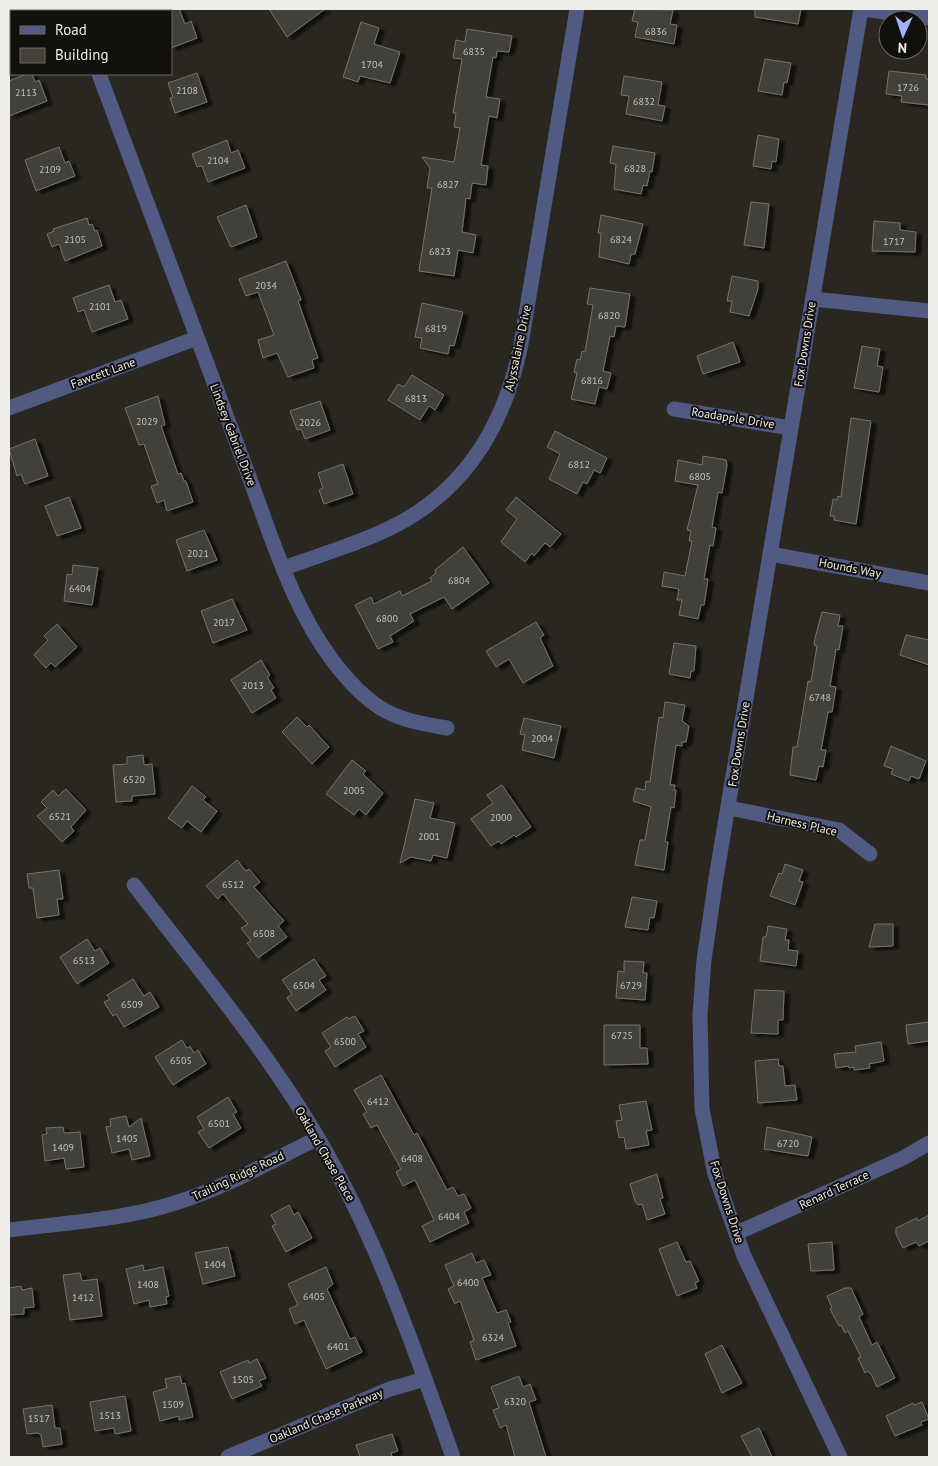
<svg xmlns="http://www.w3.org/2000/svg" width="938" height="1466" font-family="'PT Sans',sans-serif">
	<defs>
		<filter id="shadow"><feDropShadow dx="5.5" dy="3" stdDeviation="1" flood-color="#0009"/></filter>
	</defs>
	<rect width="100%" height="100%" fill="#292720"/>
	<!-- building -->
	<g fill="#43413a" stroke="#75736b" filter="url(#shadow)">
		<path d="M 171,9 L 179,9 L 185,24 L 191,21 L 197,38 L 171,48 Z"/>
		<path d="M 269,9 L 325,9 L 287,37 Z"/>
		<path d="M 635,9 L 673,10 L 670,24 L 677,25 L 674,44 L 635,37 L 638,22 L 632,21 Z"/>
		<path d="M 755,9 L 801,9 L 798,24 L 755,17 Z"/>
		<path d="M 361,22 L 379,28 L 374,44 L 400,52 L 390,83 L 360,76 L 358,82 L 343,77 Z"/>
		<path d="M 467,29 L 512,36 L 509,52 L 497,51 L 496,58 L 493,57 L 486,97 L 500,99 L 497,118 L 489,116 L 481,165 L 488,166 L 486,185 L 472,183 L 470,199 L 466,198 L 462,232 L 476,235 L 473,253 L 458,250 L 454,276 L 419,271 L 432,188 L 427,188 L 430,168 L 422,157 L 454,162 L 460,128 L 454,127 L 456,113 L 453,113 L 462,59 L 453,58 L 456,40 L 465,42 Z"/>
		<path d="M 765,59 L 791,63 L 787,83 L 784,82 L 782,95 L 758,91 Z"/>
		<path d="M 889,71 L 926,75 L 926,79 L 929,79 L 929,105 L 901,102 L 902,96 L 886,94 Z"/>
		<path d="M 197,73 L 207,102 L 175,113 L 170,98 L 173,97 L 168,83 Z"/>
		<path d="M 27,74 L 32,74 L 35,82 L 39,80 L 47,101 L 9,116 L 9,81 Z"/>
		<path d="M 624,76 L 662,82 L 658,105 L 665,106 L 662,121 L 626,114 L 629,96 L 621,95 Z"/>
		<path d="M 758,135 L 779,139 L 776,162 L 772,161 L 771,169 L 753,166 Z"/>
		<path d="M 227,140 L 231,153 L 238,150 L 245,168 L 208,182 L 202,166 L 197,167 L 192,154 Z"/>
		<path d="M 613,146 L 655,153 L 652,172 L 650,171 L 647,186 L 643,185 L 641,194 L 614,189 L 616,164 L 610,163 Z"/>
		<path d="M 59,147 L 65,163 L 69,161 L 75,176 L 36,191 L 25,160 Z"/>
		<path d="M 751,202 L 769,204 L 764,248 L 744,245 Z"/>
		<path d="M 246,205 L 257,237 L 231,247 L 217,217 Z"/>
		<path d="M 601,215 L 643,224 L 635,254 L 631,254 L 629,264 L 599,257 L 601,233 L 598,233 Z"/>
		<path d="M 87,218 L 89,225 L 92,224 L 95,231 L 97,230 L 102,246 L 65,261 L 59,244 L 52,247 L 47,234 L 54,231 L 53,229 Z"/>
		<path d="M 874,221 L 900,223 L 900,230 L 916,232 L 915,252 L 872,251 Z"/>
		<path d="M 286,261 L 301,300 L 298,301 L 318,358 L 312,360 L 314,368 L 288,377 L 277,353 L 263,358 L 258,340 L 274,335 L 258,292 L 246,296 L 239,279 Z"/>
		<path d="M 732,276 L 758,281 L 758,289 L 749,316 L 730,312 L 732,301 L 727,301 Z"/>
		<path d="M 109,285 L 115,302 L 121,300 L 128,319 L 92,332 L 84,310 L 78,312 L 73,298 Z"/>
		<path d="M 590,288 L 630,294 L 625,327 L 616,326 L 614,337 L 610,336 L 603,371 L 611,373 L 607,389 L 599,387 L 595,404 L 571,399 L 577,373 L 574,372 L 577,359 L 580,360 L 582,351 L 585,352 L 593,305 L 587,304 Z"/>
		<path d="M 422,303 L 463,312 L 454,346 L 450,345 L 448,354 L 420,348 L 422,338 L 415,337 Z"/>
		<path d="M 733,342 L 740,362 L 703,374 L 697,356 Z"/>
		<path d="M 862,346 L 880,349 L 877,366 L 883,367 L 879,392 L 854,388 Z"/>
		<path d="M 412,375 L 444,395 L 435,410 L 429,406 L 420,420 L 388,400 L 398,384 L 404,387 Z"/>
		<path d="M 158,396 L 165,425 L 161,426 L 178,474 L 181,473 L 184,481 L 186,481 L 193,502 L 167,511 L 164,500 L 157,503 L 151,486 L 158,484 L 144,444 L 139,445 L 125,408 Z"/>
		<path d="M 320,401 L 330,430 L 305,439 L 301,429 L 297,430 L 290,411 Z"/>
		<path d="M 851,418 L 871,421 L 856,524 L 834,520 L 834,516 L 830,516 L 833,499 L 837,500 L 838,496 L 841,497 Z"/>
		<path d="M 555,431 L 607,458 L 600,473 L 594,470 L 587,484 L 583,482 L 577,494 L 549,479 L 560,454 L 547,447 Z"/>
		<path d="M 35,439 L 48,476 L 25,484 L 21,474 L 17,476 L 9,449 Z"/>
		<path d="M 703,456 L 726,460 L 727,465 L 722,493 L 718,492 L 712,527 L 716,528 L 713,546 L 710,545 L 704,579 L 708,579 L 704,605 L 701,605 L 698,619 L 679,615 L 682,600 L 677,600 L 679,589 L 662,586 L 664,572 L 685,576 L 692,541 L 689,541 L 691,531 L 687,530 L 698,485 L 675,481 L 678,460 L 702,465 Z"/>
		<path d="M 343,464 L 353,494 L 324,504 L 319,490 L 323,488 L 318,473 Z"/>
		<path d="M 69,497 L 81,528 L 57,536 L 45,506 Z"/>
		<path d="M 516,497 L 561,534 L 550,547 L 545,543 L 534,556 L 532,553 L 525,562 L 501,542 L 517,519 L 506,510 Z"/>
		<path d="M 204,530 L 217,560 L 187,571 L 176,540 Z"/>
		<path d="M 463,547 L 489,583 L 452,609 L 444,597 L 410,614 L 414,621 L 390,636 L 393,642 L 378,649 L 355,605 L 371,597 L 374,604 L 400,591 L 402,596 L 432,581 L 430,578 L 436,573 L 435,570 Z"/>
		<path d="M 73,565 L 98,568 L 92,605 L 64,601 L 67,574 L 72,575 Z"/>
		<path d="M 232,599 L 247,630 L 213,643 L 201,611 Z"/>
		<path d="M 822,612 L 840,615 L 838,626 L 843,626 L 839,650 L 836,649 L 830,686 L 836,687 L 832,712 L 828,712 L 821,750 L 826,750 L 823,767 L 819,766 L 816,780 L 790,775 L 793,747 L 797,747 L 808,681 L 811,682 L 817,646 L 814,645 L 815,638 Z"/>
		<path d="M 536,622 L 544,635 L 540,638 L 553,666 L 523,683 L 509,659 L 496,667 L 486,651 Z"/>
		<path d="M 57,624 L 77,647 L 55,667 L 51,663 L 46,668 L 34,655 L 48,640 L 44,636 Z"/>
		<path d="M 906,635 L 929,640 L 929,665 L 900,655 Z"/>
		<path d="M 674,643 L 696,646 L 694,671 L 691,671 L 690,678 L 669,674 Z"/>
		<path d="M 261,660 L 270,675 L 267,677 L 274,688 L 271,690 L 276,698 L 252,713 L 231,680 Z"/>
		<path d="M 665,702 L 685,705 L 682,721 L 689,726 L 686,742 L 682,742 L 682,746 L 676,745 L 670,785 L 675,785 L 674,790 L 676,790 L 674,808 L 671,807 L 665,842 L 668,842 L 664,870 L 635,865 L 640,840 L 645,840 L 651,807 L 633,801 L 636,788 L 645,790 L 646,781 L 650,782 L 659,717 L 663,718 Z"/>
		<path d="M 297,717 L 307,727 L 309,725 L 329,747 L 312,764 L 282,732 Z"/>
		<path d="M 524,718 L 561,726 L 554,758 L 522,750 L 525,735 L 520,734 Z"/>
		<path d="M 891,746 L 926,761 L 919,779 L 911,776 L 909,781 L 891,774 L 893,769 L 884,766 Z"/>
		<path d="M 143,755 L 144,765 L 152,764 L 155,794 L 132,796 L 132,801 L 116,802 L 113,765 L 127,764 L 127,757 Z"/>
		<path d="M 352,760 L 366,771 L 363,774 L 383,793 L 366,815 L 359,809 L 354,815 L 326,794 Z"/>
		<path d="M 502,785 L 531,827 L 516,837 L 514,835 L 501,844 L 499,841 L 491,846 L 471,819 L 493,803 L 487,795 Z"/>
		<path d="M 192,786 L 206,797 L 203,800 L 217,811 L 201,832 L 187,821 L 182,828 L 168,818 Z"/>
		<path d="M 66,789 L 86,810 L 71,827 L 74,831 L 62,842 L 37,816 L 47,808 L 41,802 L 53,790 L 58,796 Z"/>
		<path d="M 415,799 L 434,803 L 430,818 L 455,823 L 447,858 L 433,855 L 431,861 L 411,857 L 400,863 Z"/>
		<path d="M 237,860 L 246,871 L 249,869 L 260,882 L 254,887 L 284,921 L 278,926 L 287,937 L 258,958 L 247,943 L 251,941 L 241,928 L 248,924 L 223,894 L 218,899 L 206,886 Z"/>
		<path d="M 785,864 L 803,870 L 799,881 L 803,882 L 795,905 L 770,896 L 779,873 L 782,874 Z"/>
		<path d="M 59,870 L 63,899 L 57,899 L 59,915 L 37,918 L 33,888 L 29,888 L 27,874 Z"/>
		<path d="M 632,897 L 657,901 L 654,918 L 650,917 L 648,930 L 625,927 Z"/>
		<path d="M 875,924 L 893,924 L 893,946 L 869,947 Z"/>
		<path d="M 768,926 L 787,929 L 785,940 L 789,940 L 788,950 L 798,951 L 796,966 L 760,961 L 763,937 L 766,937 Z"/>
		<path d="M 87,939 L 95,951 L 100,948 L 109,963 L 77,984 L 60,957 Z"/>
		<path d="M 314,959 L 326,976 L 319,980 L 326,990 L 296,1011 L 287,998 L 292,994 L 282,980 Z"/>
		<path d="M 624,961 L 644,962 L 643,973 L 647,973 L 645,1000 L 616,998 L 618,971 L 624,972 Z"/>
		<path d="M 133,979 L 144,996 L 150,992 L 159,1007 L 124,1027 L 116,1014 L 113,1016 L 104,1002 L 110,999 L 107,995 Z"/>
		<path d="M 755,990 L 784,991 L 783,1020 L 778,1020 L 778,1034 L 751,1033 Z"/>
		<path d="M 355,1016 L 364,1031 L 358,1034 L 366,1047 L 335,1067 L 325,1051 L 331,1047 L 322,1033 L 347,1017 L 349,1019 Z"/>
		<path d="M 929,1022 L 929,1041 L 908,1044 L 906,1025 Z"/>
		<path d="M 604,1025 L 640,1025 L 640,1048 L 647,1048 L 648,1064 L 604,1065 Z"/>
		<path d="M 182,1040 L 187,1048 L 190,1046 L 194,1053 L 198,1050 L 206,1064 L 173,1085 L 155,1057 Z"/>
		<path d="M 881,1042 L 884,1061 L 869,1064 L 870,1068 L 854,1070 L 854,1067 L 849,1068 L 849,1066 L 836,1068 L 834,1054 L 856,1052 L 855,1046 Z"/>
		<path d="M 778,1059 L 779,1066 L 783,1066 L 785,1086 L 795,1085 L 797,1100 L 758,1103 L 755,1061 Z"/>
		<path d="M 381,1075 L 414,1135 L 417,1133 L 447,1190 L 453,1187 L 458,1196 L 464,1194 L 471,1208 L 464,1212 L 469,1223 L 430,1242 L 422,1226 L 434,1220 L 415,1180 L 403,1186 L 396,1172 L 401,1169 L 377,1125 L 371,1128 L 363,1114 L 367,1112 L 354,1090 Z"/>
		<path d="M 228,1097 L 237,1112 L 233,1114 L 241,1128 L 209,1148 L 198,1132 L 204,1129 L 197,1117 Z"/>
		<path d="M 646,1101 L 652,1130 L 646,1131 L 649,1145 L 626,1149 L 624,1137 L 619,1138 L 616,1121 L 622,1120 L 619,1105 Z"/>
		<path d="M 126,1116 L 129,1127 L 141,1118 L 150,1156 L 132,1160 L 129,1149 L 112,1153 L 106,1127 L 111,1126 L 110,1119 Z"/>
		<path d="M 63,1127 L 64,1133 L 80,1132 L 84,1167 L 66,1169 L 64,1158 L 45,1161 L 42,1135 L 47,1134 L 46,1128 Z"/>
		<path d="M 767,1127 L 812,1137 L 808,1156 L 764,1149 Z"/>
		<path d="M 657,1174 L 663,1198 L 660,1199 L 665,1214 L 647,1220 L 642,1204 L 638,1205 L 635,1201 L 630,1184 Z"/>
		<path d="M 289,1205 L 294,1215 L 298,1212 L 312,1238 L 286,1252 L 272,1226 L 276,1224 L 271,1215 Z"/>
		<path d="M 929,1215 L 929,1241 L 919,1246 L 916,1242 L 903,1248 L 896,1234 L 896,1228 L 917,1218 L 918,1221 Z"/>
		<path d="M 677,1242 L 686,1262 L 690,1261 L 699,1281 L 695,1283 L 697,1288 L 677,1296 L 659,1249 Z"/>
		<path d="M 832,1242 L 834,1270 L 811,1271 L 808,1244 Z"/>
		<path d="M 228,1247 L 235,1276 L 203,1284 L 195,1253 Z"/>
		<path d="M 472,1253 L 476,1263 L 484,1260 L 491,1275 L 482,1278 L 497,1313 L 506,1310 L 511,1322 L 508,1323 L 516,1346 L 476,1360 L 470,1342 L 474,1340 L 460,1301 L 455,1304 L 448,1289 L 454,1286 L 445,1265 Z"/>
		<path d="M 143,1265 L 144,1271 L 163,1267 L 169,1296 L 166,1297 L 167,1304 L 150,1307 L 149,1300 L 134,1304 L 126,1269 Z"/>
		<path d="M 326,1267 L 333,1284 L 327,1289 L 350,1339 L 355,1337 L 362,1352 L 326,1369 L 304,1320 L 295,1324 L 289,1309 L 298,1305 L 288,1284 Z"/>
		<path d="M 80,1273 L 82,1281 L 97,1279 L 102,1316 L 70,1320 L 63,1275 Z"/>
		<path d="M 21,1286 L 22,1290 L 32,1288 L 34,1307 L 24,1308 L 24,1314 L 9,1315 L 9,1288 Z"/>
		<path d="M 845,1288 L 851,1288 L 863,1314 L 859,1317 L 872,1345 L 877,1342 L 895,1378 L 877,1387 L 872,1376 L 868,1371 L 865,1373 L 858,1358 L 861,1357 L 848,1331 L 845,1333 L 841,1325 L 839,1326 L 830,1309 L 832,1308 L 827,1296 Z"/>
		<path d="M 722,1345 L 742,1383 L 722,1393 L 705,1354 Z"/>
		<path d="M 257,1359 L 266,1378 L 259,1381 L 262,1386 L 232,1399 L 220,1372 L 248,1360 L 249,1363 Z"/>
		<path d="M 180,1376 L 182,1384 L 185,1383 L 193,1417 L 179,1420 L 179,1416 L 160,1421 L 153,1392 L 167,1388 L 165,1379 Z"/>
		<path d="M 519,1376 L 523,1387 L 530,1384 L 536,1400 L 529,1402 L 546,1457 L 515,1457 L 506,1425 L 500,1428 L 493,1410 L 499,1408 L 491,1387 Z"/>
		<path d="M 125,1396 L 131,1431 L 115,1434 L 114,1428 L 95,1431 L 90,1402 Z"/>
		<path d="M 922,1402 L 929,1419 L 921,1422 L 922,1425 L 895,1436 L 886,1416 L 913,1403 L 914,1405 Z"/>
		<path d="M 52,1405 L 55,1428 L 60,1428 L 62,1444 L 43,1447 L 41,1435 L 38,1433 L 27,1434 L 23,1409 Z"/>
		<path d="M 759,1428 L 772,1457 L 752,1457 L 741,1436 Z"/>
		<path d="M 392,1434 L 398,1451 L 391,1453 L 392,1457 L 360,1457 L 356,1445 Z"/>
	</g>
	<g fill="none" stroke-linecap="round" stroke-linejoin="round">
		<!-- street -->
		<g stroke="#505a83" stroke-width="15">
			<path d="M 75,9 L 76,11"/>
			<path d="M 863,9 L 929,18"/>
			<path d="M 99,74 C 146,201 193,328 241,455 C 270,530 292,616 346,677 C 379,715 400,720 447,728"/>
			<path d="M 813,299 L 929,311"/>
			<path d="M 9,408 L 197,338"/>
			<path d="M 674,409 L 791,428"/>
			<path d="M 770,554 L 929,583"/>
			<path d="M 284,568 C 322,554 362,543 398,524 C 469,486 506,420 521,344 L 577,9"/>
			<path d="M 729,808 L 839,830 L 870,854"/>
			<path d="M 134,885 C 197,967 265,1048 318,1138 C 377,1238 414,1348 453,1457"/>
			<path d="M 9,1230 C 64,1223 122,1220 175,1203 C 225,1188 271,1161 318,1138"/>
			<path d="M 737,1233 L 903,1158 L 929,1143"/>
			<path d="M 228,1457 L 390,1389 L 425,1379"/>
			<path d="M 840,1457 L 744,1256 L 715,1174 L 702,1109 L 700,1014 L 704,960 L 716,878 L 861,9"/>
		</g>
	</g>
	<g text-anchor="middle" stroke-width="4" stroke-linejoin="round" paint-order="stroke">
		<!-- number labels -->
		<g font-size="10" fill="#c4c2bd">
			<text x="656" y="35">6836</text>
			<text x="474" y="55">6835</text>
			<text x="372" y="68">1704</text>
			<text x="908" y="91">1726</text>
			<text x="187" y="94">2108</text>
			<text x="26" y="96">2113</text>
			<text x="644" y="105">6832</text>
			<text x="218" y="164">2104</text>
			<text x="635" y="172">6828</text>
			<text x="50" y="173">2109</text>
			<text x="448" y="188">6827</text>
			<text x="75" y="243">2105</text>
			<text x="621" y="243">6824</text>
			<text x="894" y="245">1717</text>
			<text x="440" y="255">6823</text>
			<text x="266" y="289">2034</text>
			<text x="100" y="310">2101</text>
			<text x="609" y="319">6820</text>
			<text x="436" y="332">6819</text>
			<text x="592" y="384">6816</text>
			<text x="416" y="402">6813</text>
			<text x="147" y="425">2029</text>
			<text x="310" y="426">2026</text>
			<text x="579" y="468">6812</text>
			<text x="700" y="480">6805</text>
			<text x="198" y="557">2021</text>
			<text x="459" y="584">6804</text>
			<text x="80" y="592">6404</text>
			<text x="387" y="622">6800</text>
			<text x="224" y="626">2017</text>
			<text x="253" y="689">2013</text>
			<text x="820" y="701">6748</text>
			<text x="542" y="742">2004</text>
			<text x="134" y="783">6520</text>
			<text x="354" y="794">2005</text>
			<text x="60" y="820">6521</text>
			<text x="501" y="821">2000</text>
			<text x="429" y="840">2001</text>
			<text x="233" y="888">6512</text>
			<text x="264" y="937">6508</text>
			<text x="84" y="964">6513</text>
			<text x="304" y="989">6504</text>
			<text x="631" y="989">6729</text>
			<text x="132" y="1008">6509</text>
			<text x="622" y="1039">6725</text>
			<text x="345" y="1045">6500</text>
			<text x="181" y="1064">6505</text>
			<text x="378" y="1105">6412</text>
			<text x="219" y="1127">6501</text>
			<text x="127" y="1142">1405</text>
			<text x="788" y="1147">6720</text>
			<text x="63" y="1151">1409</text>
			<text x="412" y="1162">6408</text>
			<text x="449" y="1220">6404</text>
			<text x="215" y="1268">1404</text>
			<text x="468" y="1286">6400</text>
			<text x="148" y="1288">1408</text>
			<text x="314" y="1300">6405</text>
			<text x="83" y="1301">1412</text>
			<text x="493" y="1341">6324</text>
			<text x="338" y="1350">6401</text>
			<text x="243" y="1383">1505</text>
			<text x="515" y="1405">6320</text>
			<text x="173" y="1408">1509</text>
			<text x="110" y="1419">1513</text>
			<text x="39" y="1422">1517</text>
		</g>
		<!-- street labels -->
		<g font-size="12" fill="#efede9" stroke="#11100d">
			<text transform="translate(805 344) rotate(-81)" y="4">Fox Downs Drive</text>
			<text transform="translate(518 348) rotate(-78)" y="4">Alyssalaine Drive</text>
			<text transform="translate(103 373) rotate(-20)" y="4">Fawcett Lane</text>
			<text transform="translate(733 418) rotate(9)" y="4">Roadapple Drive</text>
			<text transform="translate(233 435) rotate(69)" y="4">Lindsey Gabriel Drive</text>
			<text transform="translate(850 568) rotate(11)" y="4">Hounds Way</text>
			<text transform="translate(739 744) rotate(-81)" y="4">Fox Downs Drive</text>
			<text transform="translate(802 824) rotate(13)" y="4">Harness Place</text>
			<text transform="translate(325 1154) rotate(60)" y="4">Oakland Chase Place</text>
			<text transform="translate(238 1176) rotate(-25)" y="4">Trailing Ridge Road</text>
			<text transform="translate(834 1190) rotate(-25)" y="4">Renard Terrace</text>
			<text transform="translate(727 1202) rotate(72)" y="4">Fox Downs Drive</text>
			<text transform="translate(326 1416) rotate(-23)" y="4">Oakland Chase Parkway</text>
		</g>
	</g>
	<!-- border -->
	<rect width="938" height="1466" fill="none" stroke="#efede9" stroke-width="20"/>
	<!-- legend -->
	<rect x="10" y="10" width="162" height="65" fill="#11100d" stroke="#6a6865"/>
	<rect x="20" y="26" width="25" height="8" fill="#505a83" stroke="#6a6865"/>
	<text x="55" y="35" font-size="15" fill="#efede9">Road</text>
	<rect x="20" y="48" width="25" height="15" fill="#43413a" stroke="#6a6865"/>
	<text x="55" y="60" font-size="15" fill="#efede9">Building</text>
	<!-- north arrow -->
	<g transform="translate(903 35) rotate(183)"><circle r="24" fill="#11100d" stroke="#6a6865"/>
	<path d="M0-4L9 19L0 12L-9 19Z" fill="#a1b3fd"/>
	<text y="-8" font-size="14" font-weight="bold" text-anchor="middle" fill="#efede9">N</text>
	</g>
</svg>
